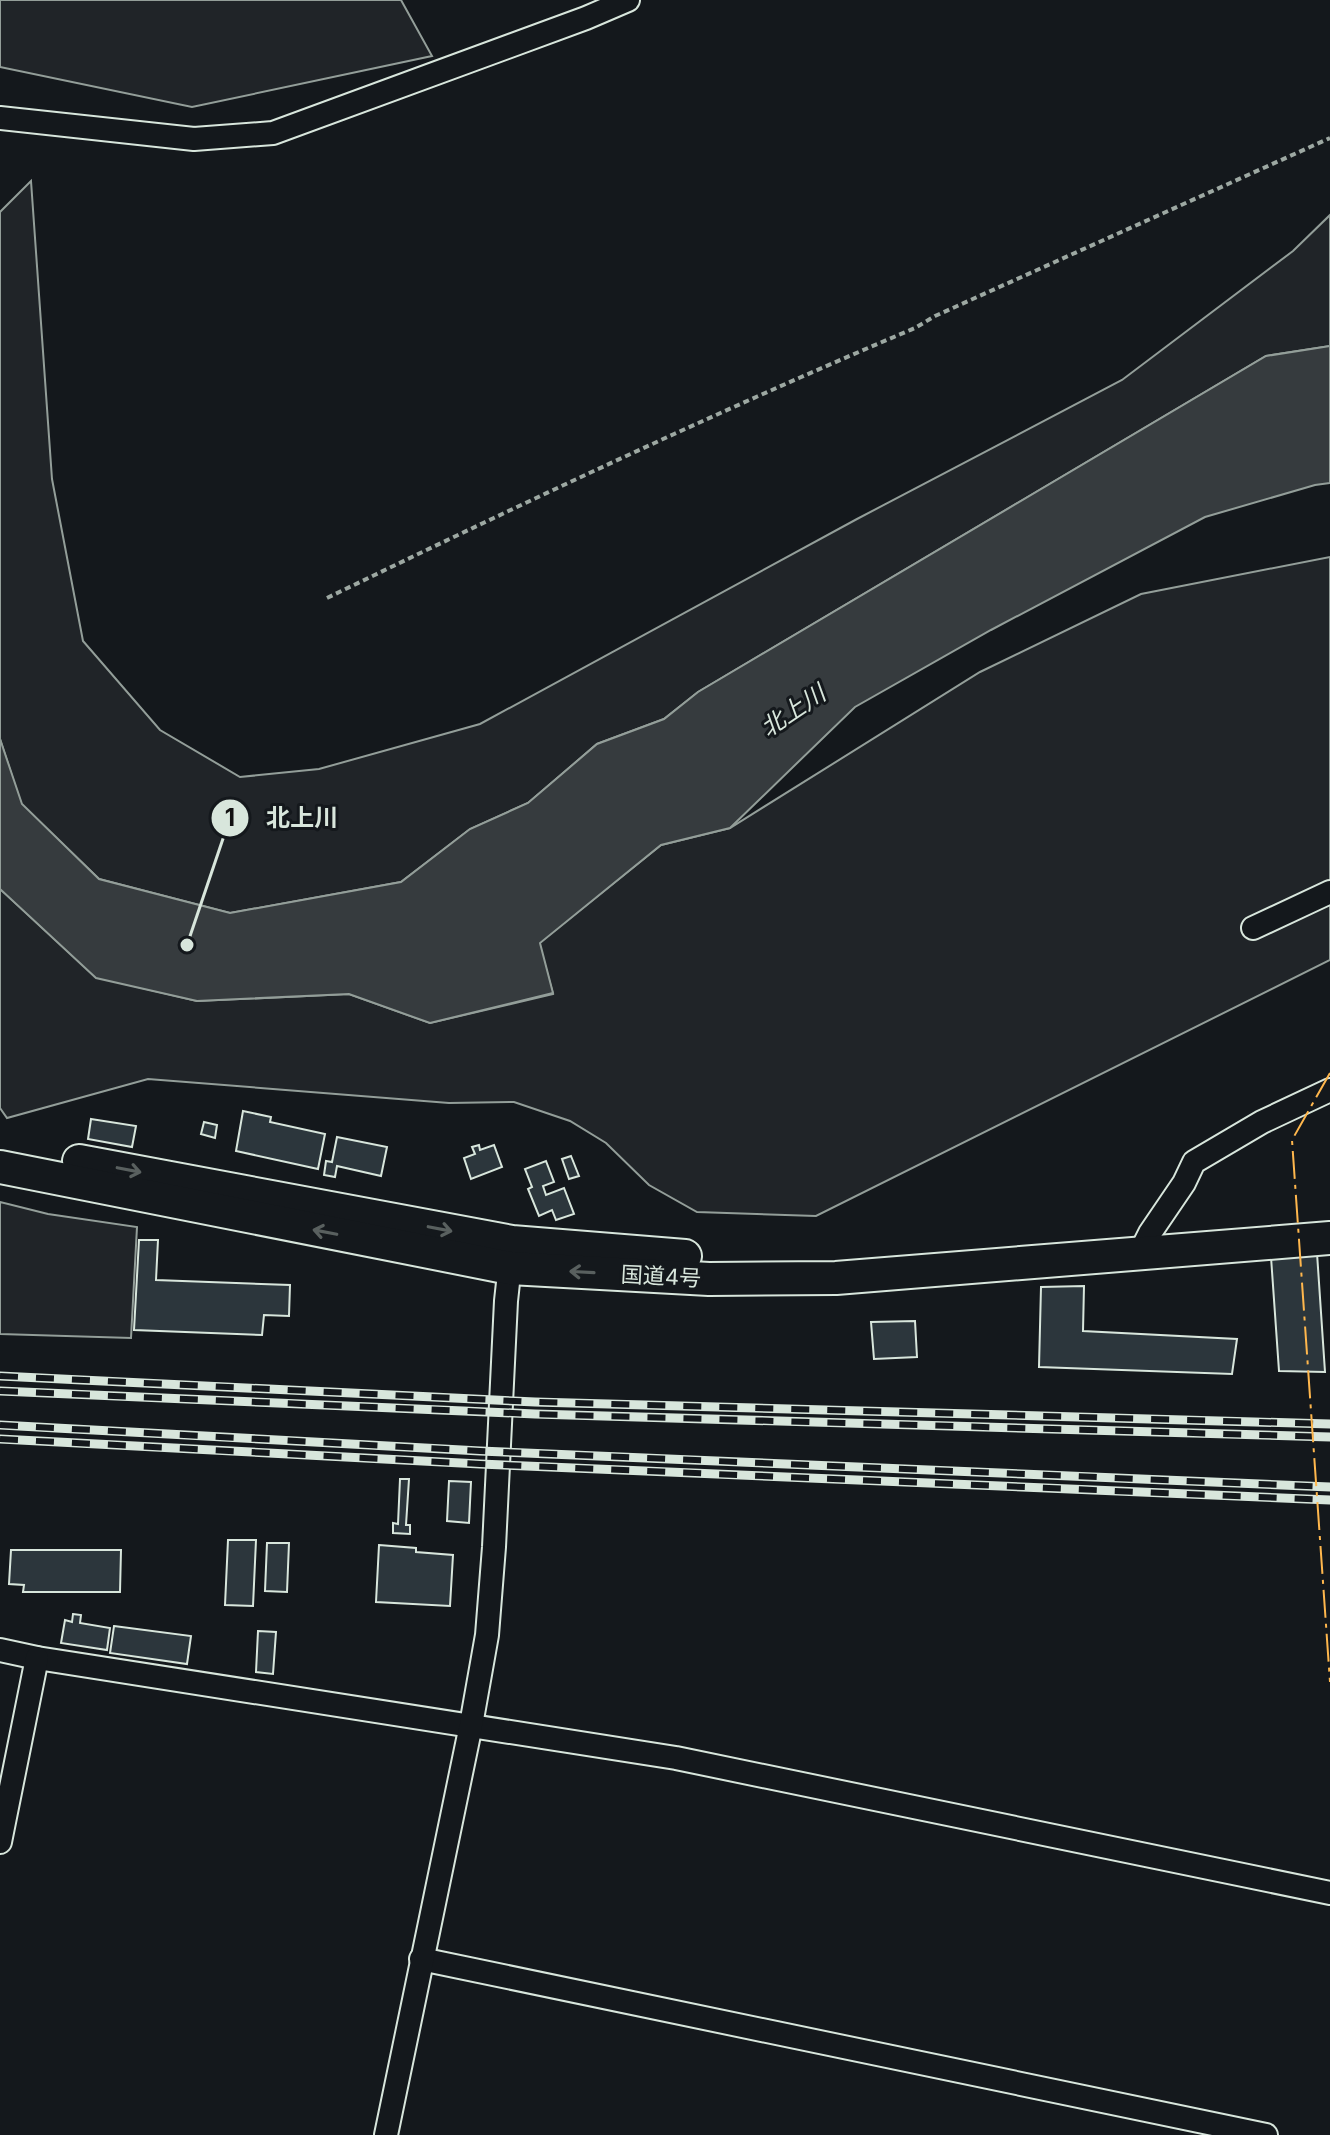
<svg xmlns="http://www.w3.org/2000/svg" width="1330" height="2135" font-family="Inter,'Noto Sans JP',sans-serif">
	<rect width="100%" height="100%" fill="#14181c"/>
	<!-- green -->
	<g fill="#202428" stroke="#939e99" stroke-width="2">
		<path d="M 0,0 L 401,0 L 432,56 L 192,107 L 0,67 Z"/>
		<path d="M 31,181 L 52,479 L 83,641 L 160,730 L 240,777 L 319,769 L 480,724 L 857,519 L 1122,380 L 1293,251 L 1330,215 L 1330,346 L 1266,356 L 698,692 L 664,719 L 597,744 L 528,803 L 470,829 L 401,882 L 230,913 L 99,879 L 21,804 L 0,739 L 0,212 Z"/>
		<path d="M 1330,557 L 1330,960 L 816,1216 L 697,1212 L 649,1185 L 606,1143 L 570,1121 L 514,1102 L 449,1103 L 148,1079 L 7,1118 L 0,1108 L 0,889 L 96,977 L 197,1001 L 349,994 L 430,1023 L 553,994 L 539,943 L 661,845 L 730,828 L 980,672 L 1141,594 Z"/>
		<path d="M 0,1202 L 48,1214 L 137,1227 L 131,1338 L 0,1334 Z"/>
	</g>
	<!-- water -->
	<path fill="#363b3e" stroke="#939e99" stroke-width="2" d="M 1330,346 L 1330,483 L 1315,485 L 1205,517 L 991,630 L 855,707 L 730,828 L 661,845 L 540,943 L 553,993 L 430,1023 L 349,994 L 197,1001 L 96,978 L 0,889 L 0,739 L 22,804 L 99,879 L 230,913 L 401,882 L 470,829 L 528,803 L 597,744 L 664,719 L 698,692 L 1266,356 Z"/>
	<!-- building -->
	<g fill="#2c363c" stroke="#d8e6dc" stroke-width="2">
		<path d="M 243,1111 L 271,1117 L 270,1122 L 325,1134 L 318,1169 L 236,1151 Z"/>
		<path d="M 91,1119 L 136,1126 L 132,1147 L 88,1139 Z"/>
		<path d="M 204,1122 L 217,1125 L 215,1138 L 201,1134 Z"/>
		<path d="M 337,1137 L 387,1147 L 381,1176 L 337,1166 L 335,1177 L 324,1175 L 326,1161 L 332,1162 Z"/>
		<path d="M 479,1145 L 480,1150 L 494,1145 L 502,1167 L 471,1179 L 464,1158 L 475,1154 L 472,1147 Z"/>
		<path d="M 571,1156 L 579,1176 L 569,1179 L 562,1159 Z"/>
		<path d="M 546,1161 L 554,1182 L 543,1186 L 546,1195 L 564,1188 L 574,1214 L 556,1220 L 552,1210 L 539,1216 L 528,1189 L 532,1187 L 525,1169 Z"/>
		<path d="M 139,1240 L 158,1240 L 156,1280 L 290,1285 L 289,1316 L 264,1315 L 262,1335 L 134,1330 Z"/>
		<path d="M 1317,1253 L 1325,1372 L 1279,1371 L 1271,1257 Z"/>
		<path d="M 1084,1286 L 1083,1331 L 1237,1339 L 1232,1374 L 1039,1367 L 1041,1287 Z"/>
		<path d="M 915,1321 L 917,1357 L 874,1359 L 871,1322 Z"/>
		<path d="M 400,1479 L 409,1479 L 406,1525 L 410,1525 L 410,1534 L 393,1533 L 393,1523 L 398,1524 Z"/>
		<path d="M 449,1481 L 471,1482 L 469,1523 L 447,1521 Z"/>
		<path d="M 228,1540 L 256,1540 L 253,1606 L 225,1605 Z"/>
		<path d="M 267,1543 L 289,1543 L 287,1592 L 265,1591 Z"/>
		<path d="M 379,1545 L 416,1548 L 416,1552 L 453,1555 L 450,1606 L 376,1602 Z"/>
		<path d="M 11,1550 L 121,1550 L 120,1592 L 23,1592 L 24,1585 L 9,1584 Z"/>
		<path d="M 73,1614 L 81,1615 L 80,1623 L 110,1628 L 107,1650 L 61,1643 L 65,1620 L 72,1622 Z"/>
		<path d="M 114,1626 L 191,1636 L 187,1664 L 110,1653 Z"/>
		<path d="M 258,1631 L 276,1632 L 273,1674 L 256,1672 Z"/>
	</g>
	<g fill="none" stroke-linecap="round" stroke-linejoin="round">
		<!-- minor casing -->
		<g stroke="#d8e6dc" stroke-width="26">
			<g id="minor">
				<path d="M 0,118 L 194,139 L 273,133 L 586,18 L 628,0"/>
				<path d="M 1253,928 L 1330,892"/>
				<path d="M 1140,1253 L 1150,1233 L 1184,1183 L 1194,1162 L 1262,1122 L 1330,1090"/>
				<path d="M 0,1650 L 37,1658 L 676,1758 L 1330,1893"/>
				<path d="M 0,1842 L 37,1658"/>
				<path d="M 421,1959 L 1266,2135"/>
				<path d="M 386,2135 L 471,1725 L 487,1635 L 494,1547 L 506,1301 L 511,1255"/>
			</g>
		</g>
		<!-- highway casing -->
		<g stroke="#d8e6dc" stroke-width="36">
			<g id="highway">
				<path d="M 79,1161 L 512,1242 L 685,1256"/>
				<path d="M 0,1167 L 510,1268 L 709,1279 L 836,1278 L 1330,1238"/>
			</g>
		</g>
		<!-- path -->
		<path stroke="#9da8a2" stroke-width="4" stroke-dasharray="6 4" stroke-linecap="butt" d="M 327,598 C 521,504 716,412 915,328 L 935,316 L 1330,138"/>
		<!-- minor -->
		<use href="#minor" stroke="#14181c" stroke-width="22"/>
		<!-- highway -->
		<use href="#highway" stroke="#14181c" stroke-width="32"/>
		<!-- rail casing -->
		<g stroke="#d8e6dc" stroke-width="9">
			<g id="rail">
				<path d="M 0,1376 L 535,1402 L 1330,1424"/>
				<path d="M 0,1391 L 535,1414 L 1330,1437"/>
				<path d="M 0,1425 L 480,1451 L 1330,1487"/>
				<path d="M 0,1439 L 480,1464 L 1330,1500"/>
			</g>
		</g>
		<!-- rail -->
		<use href="#rail" stroke="#14181c" stroke-width="6" stroke-dasharray="18" stroke-linecap="butt"/>
		<!-- power -->
		<path stroke="#ffb74d" stroke-width="2" stroke-dasharray="28 6 4 6" stroke-linecap="butt" d="M 1330,1073 L 1292,1140 L 1330,1682"/>
	</g>
	<!-- one-way arrows -->
	<defs><path id="oneway-shaft" d="M-6 0H5M1.5-3L5.5 0L1.5 3" fill="none" stroke-width="1.6" stroke-linecap="round" stroke-linejoin="round" transform="scale(2)"/></defs>
	<g stroke="#59605f">
		<use href="#oneway-shaft" transform="translate(129 1170) rotate(11)"/>
		<use href="#oneway-shaft" transform="translate(440 1229) rotate(11)"/>
		<use href="#oneway-shaft" transform="translate(325 1232) rotate(-169)"/>
		<use href="#oneway-shaft" transform="translate(582 1272) rotate(-177)"/>
	</g>
	<g text-anchor="middle" stroke-width="6" stroke-linejoin="round" paint-order="stroke">
		<!-- street labels -->
		<g font-size="22" fill="#d8e6dc" stroke="#14181c">
			<text transform="translate(661 1276) rotate(3)" y="8">国道4号</text>
		</g>
		<!-- water labels -->
		<g font-size="24" font-style="italic" fill="#d8e6dc" stroke="#14181c">
			<text transform="translate(793 711) rotate(-34)" y="8">北上川</text>
		</g>
	</g>
	<!-- callouts -->
	<path fill="none" stroke="#d8e6dc" stroke-width="3" d="M187 945L230 818"/>
	<g fill="#d8e6dc" stroke="#14181c" stroke-width="3">
		<circle cx="187" cy="945" r="8"/>
		<circle cx="230" cy="818" r="20"/>
	</g>
	<g font-size="24" text-anchor="middle" font-weight="bold" fill="#111">
		<text x="230" y="826">1</text>
	</g>
	<g font-size="24" text-anchor="middle" font-weight="bold" fill="#d8e6dc" stroke="#14181c" stroke-width="6" stroke-linejoin="round" paint-order="stroke">
		<text x="302" y="826">北上川</text>
	</g>
</svg>
